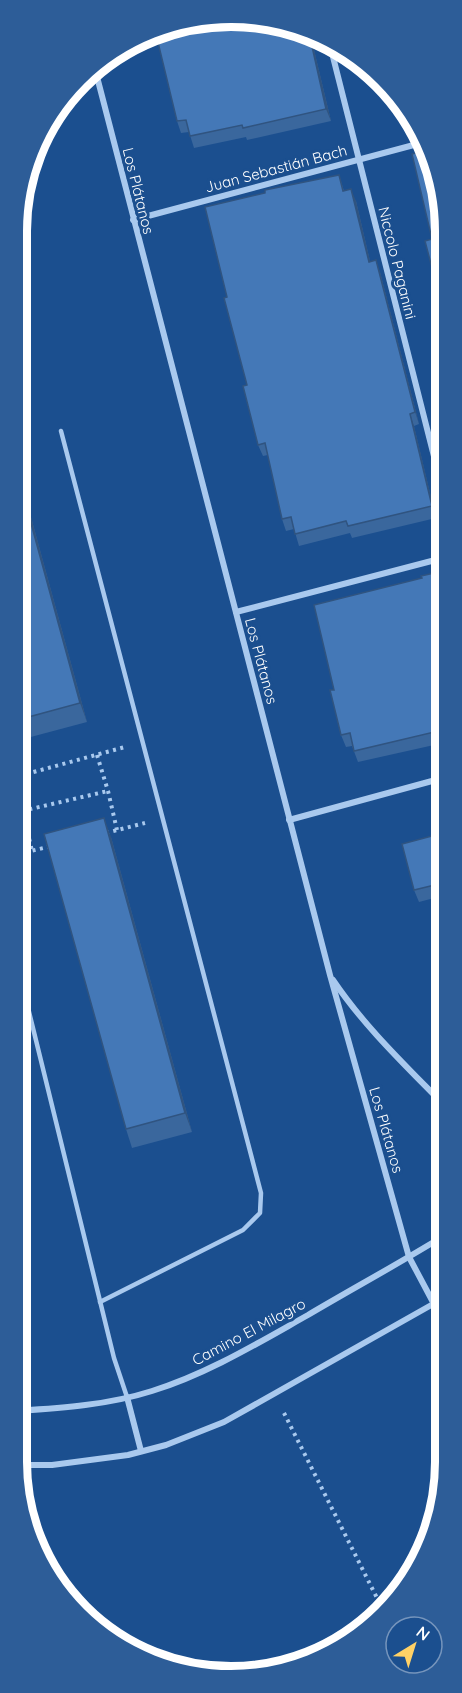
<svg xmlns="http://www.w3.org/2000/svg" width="462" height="1693" font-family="Quicksand,sans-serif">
	<rect width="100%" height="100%" fill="#1b4f8f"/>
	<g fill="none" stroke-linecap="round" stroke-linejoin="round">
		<!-- path -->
		<g stroke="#a9c9ee" stroke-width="4" stroke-dasharray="3 4.5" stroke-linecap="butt">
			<path d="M 97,755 L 108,791 L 117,830"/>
			<path d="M 19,776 L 125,747"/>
			<path d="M 19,795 L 32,851"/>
			<path d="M 22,811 L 108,791"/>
			<path d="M 106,833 L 145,823"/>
			<path d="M 18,854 L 52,846"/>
			<path d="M 284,1413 L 382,1608"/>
		</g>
		<!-- lane -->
		<g stroke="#a9c9ee" stroke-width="4.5">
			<path d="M 61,431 L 261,1193 L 260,1213 L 243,1230 L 100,1302"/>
			<path d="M 18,967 L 114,1358 L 127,1397"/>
		</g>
		<!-- street -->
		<g stroke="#a9c9ee" stroke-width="6">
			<path d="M 329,41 L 443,492"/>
			<path d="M 95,69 L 330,975 L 409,1257 L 434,1304"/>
			<path d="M 133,220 L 425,142"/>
			<path d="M 236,612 L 443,558"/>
			<path d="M 289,820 L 443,778"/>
			<path d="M 333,980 C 364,1026 404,1064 442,1103"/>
			<path d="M 127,1397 L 141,1451"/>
			<path d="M 17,1411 C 62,1408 108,1405 152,1391 C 207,1374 258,1343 308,1315 C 352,1289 398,1264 442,1237"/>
			<path d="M 17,1465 L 52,1465 L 128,1455 L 166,1445 L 224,1422 L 442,1299"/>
		</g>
	</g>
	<!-- wall -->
	<g fill="#3a679d">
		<path d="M 273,21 L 310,33 L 331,121 L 247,140 L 246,137 L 194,148 L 189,132 L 181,133 L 177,121 Z"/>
		<path d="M 339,175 L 344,191 L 356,201 L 370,261 L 380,272 L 419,424 L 414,426 L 436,518 L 352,538 L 350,533 L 299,546 L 294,529 L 286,531 L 282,519 L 268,455 L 263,456 L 258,445 L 247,385 L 227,297 L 265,193 Z"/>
		<path d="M 20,477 L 87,722 L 27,738 L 19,713 Z"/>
		<path d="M 443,571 L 443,743 L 358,762 L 352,746 L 346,747 L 341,735 L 334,690 Z"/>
		<path d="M 443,833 L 442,896 L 419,902 L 414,890 Z"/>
		<path d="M 111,837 L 192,1132 L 132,1148 L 126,1129 Z"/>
	</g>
	<!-- shaded-wall -->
	<g fill="#305480">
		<path d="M 309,33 L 310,33 L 331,121 L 326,109 Z"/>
		<path d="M 351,189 L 356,201 L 373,274 L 369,262 Z"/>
		<path d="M 376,260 L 380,272 L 419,424 L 415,412 Z"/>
		<path d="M 410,414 L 414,426 L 436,518 L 432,506 Z"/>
		<path d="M 20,477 L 87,722 L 80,703 L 20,483 Z"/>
		<path d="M 104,818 L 111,837 L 192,1132 L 185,1113 Z"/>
	</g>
	<!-- building -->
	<g fill="#4478b7" stroke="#305480" stroke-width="1.5">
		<path d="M 189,21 L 273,21 L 309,33 L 326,109 L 243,128 L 242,125 L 190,136 L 186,120 L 177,121 L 156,34 Z"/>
		<path d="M 428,150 L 444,203 L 444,314 L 425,241 L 432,239 L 412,154 Z"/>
		<path d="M 339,175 L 343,191 L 351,189 L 369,262 L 376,260 L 415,412 L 410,414 L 432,506 L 348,526 L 346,521 L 295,534 L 291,517 L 282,519 L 265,443 L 258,445 L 243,386 L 247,385 L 224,298 L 227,297 L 205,207 L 265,193 L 265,190 Z"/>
		<path d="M 20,483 L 80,703 L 21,719 L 19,713 Z"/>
		<path d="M 443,571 L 443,730 L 354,751 L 350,733 L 341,735 L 330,690 L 334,690 L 314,605 L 422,578 L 421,576 Z"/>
		<path d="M 104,818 L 185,1113 L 126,1129 L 44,834 Z"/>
		<path d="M 443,833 L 443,883 L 414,890 L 402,844 Z"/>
	</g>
	<g text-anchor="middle" stroke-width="6" stroke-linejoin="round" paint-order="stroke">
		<!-- street labels -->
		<g font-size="15" fill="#fff" stroke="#1b4f8f">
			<text transform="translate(276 169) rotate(-15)" y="5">Juan Sebastián Bach</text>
			<text transform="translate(138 191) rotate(76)" y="5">Los Plátanos</text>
			<text transform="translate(397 263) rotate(76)" y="5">Niccolo Paganini</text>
			<text transform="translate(261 661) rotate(75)" y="5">Los Plátanos</text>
			<text transform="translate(386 1130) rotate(74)" y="5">Los Plátanos</text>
			<text transform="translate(249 1332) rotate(-28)" y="5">Camino El Milagro</text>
		</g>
	</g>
	<!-- crop -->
	<path d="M0 0H462V1693H0ZM231 27H231A204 204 0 0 1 435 231V1462A204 204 0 0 1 231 1666H231A204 204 0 0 1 27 1462V231A204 204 0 0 1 231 27Z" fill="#2d5d98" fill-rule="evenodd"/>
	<path fill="none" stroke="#fff" stroke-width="8" d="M231 27H231A204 204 0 0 1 435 231V1462A204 204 0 0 1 231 1666H231A204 204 0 0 1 27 1462V231A204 204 0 0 1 231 27Z"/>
	<!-- north arrow -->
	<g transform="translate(414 1645) rotate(38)"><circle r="28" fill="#1b4f8f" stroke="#7695bc" stroke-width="1.5"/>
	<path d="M0-4.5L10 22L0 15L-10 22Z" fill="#ffd166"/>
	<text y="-9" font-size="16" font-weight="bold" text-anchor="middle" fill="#ffffff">N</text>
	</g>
</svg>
